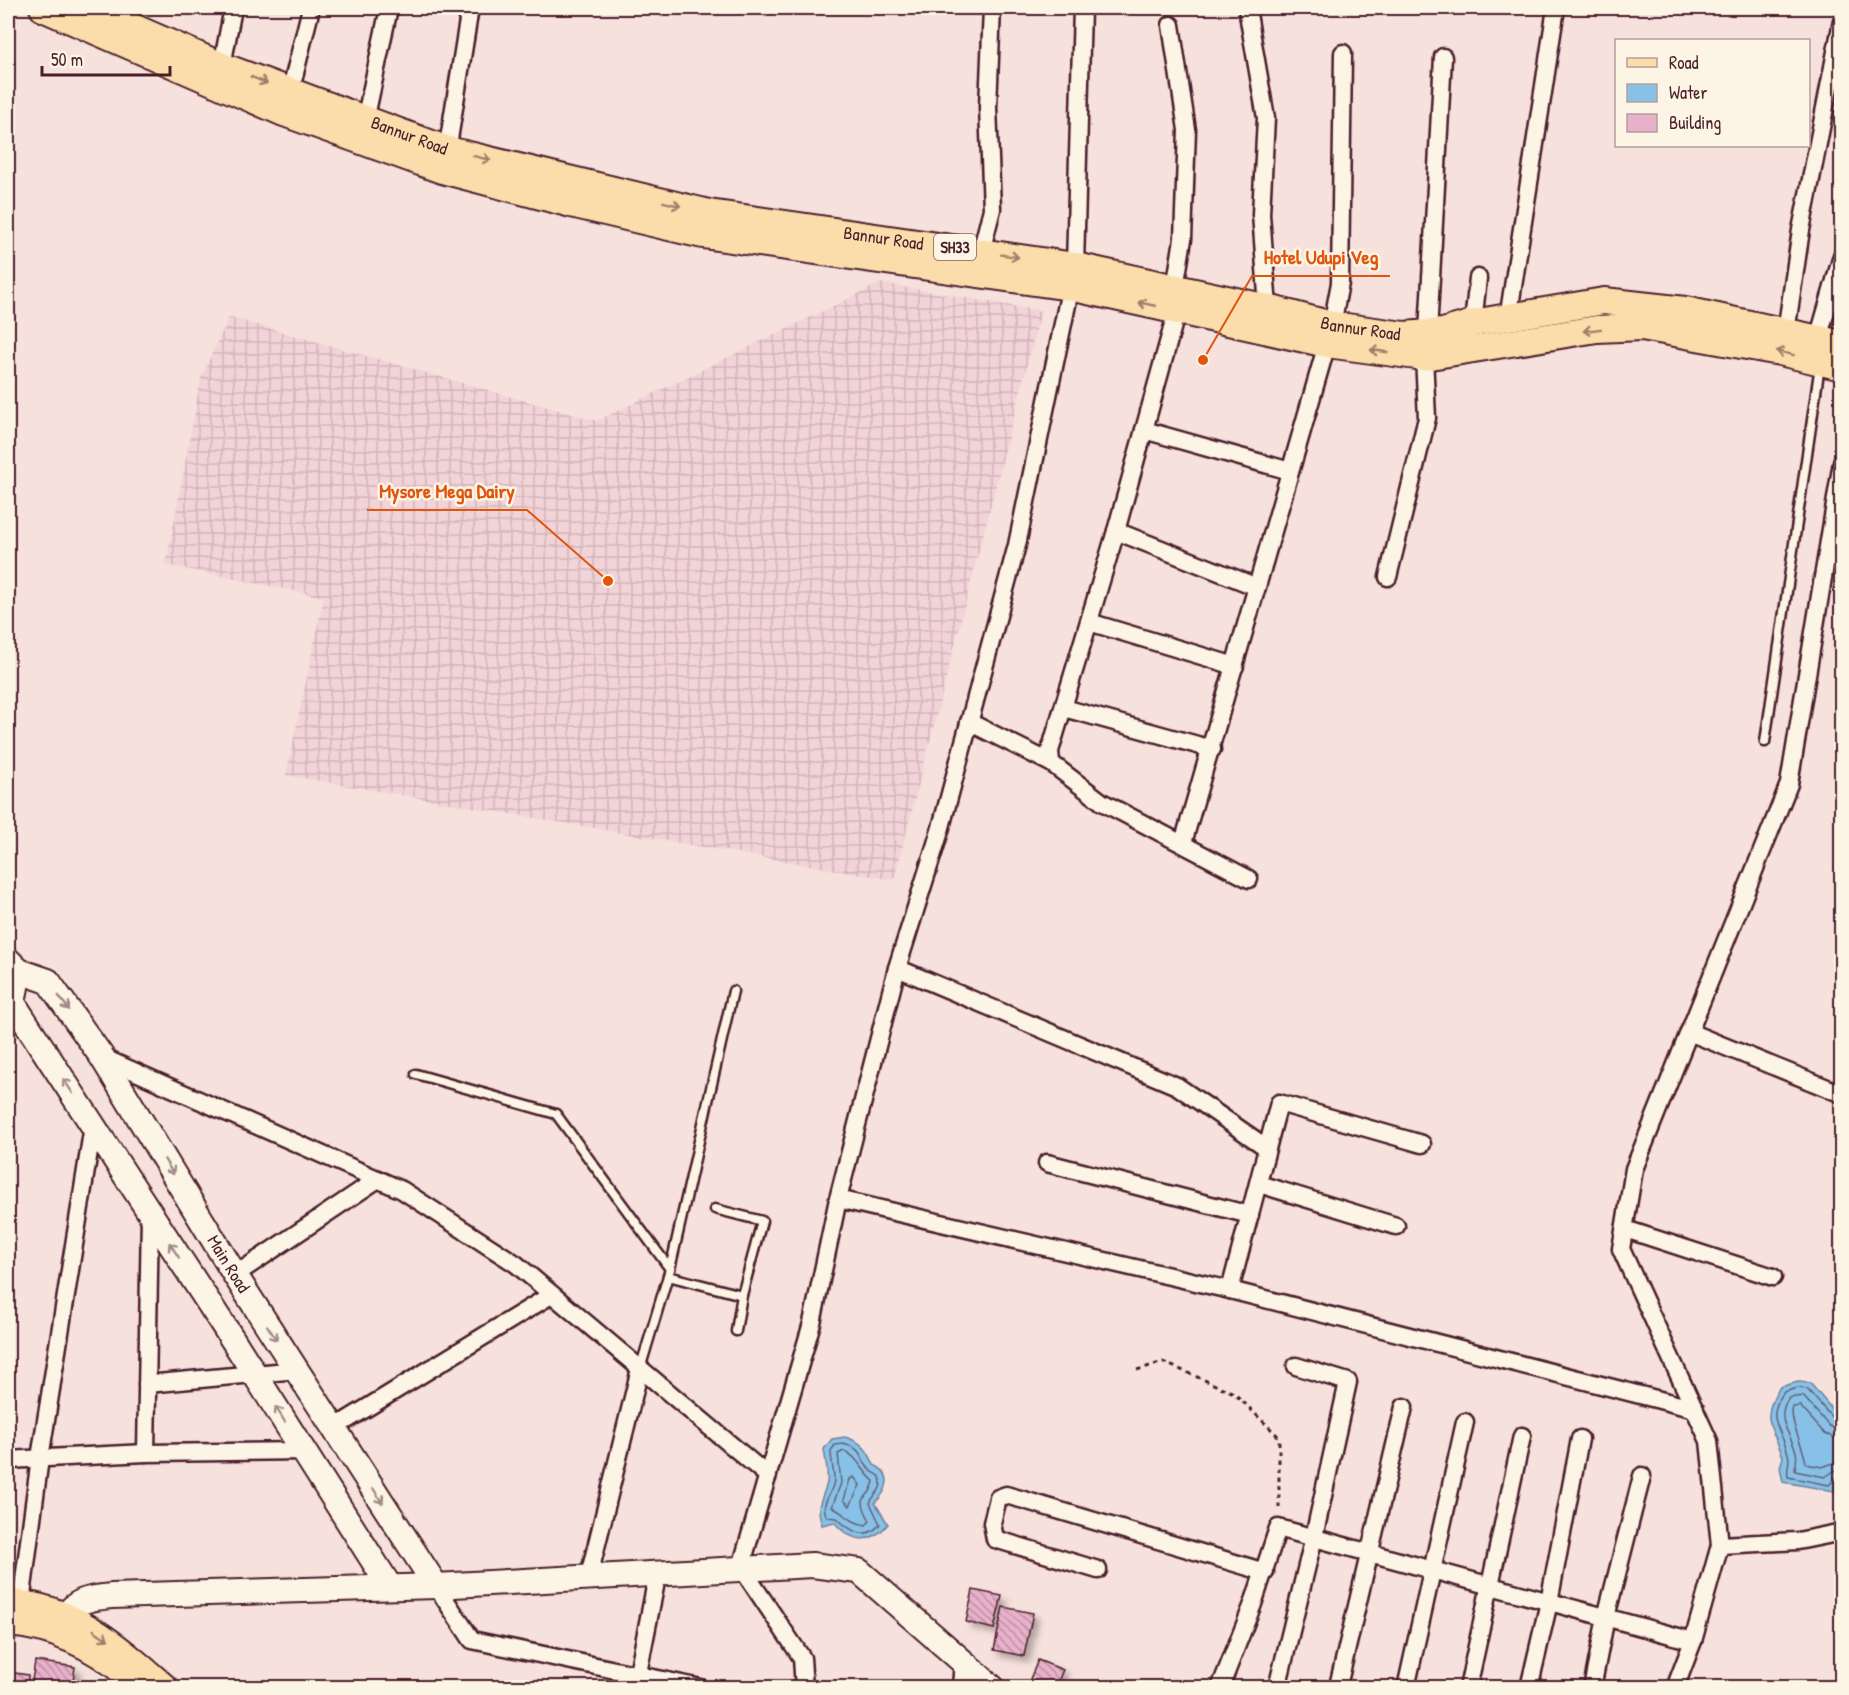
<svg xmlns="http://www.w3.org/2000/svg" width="1849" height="1695" font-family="'Patrick Hand',sans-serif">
	<defs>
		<pattern id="industrial-grid" width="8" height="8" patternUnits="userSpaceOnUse" patternTransform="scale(1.5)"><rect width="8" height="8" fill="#f2d3d7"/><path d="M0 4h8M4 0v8" fill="none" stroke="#d1b5b9"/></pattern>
		<pattern id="building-back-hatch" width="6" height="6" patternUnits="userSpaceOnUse" patternTransform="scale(1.5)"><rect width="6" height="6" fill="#e7b1ca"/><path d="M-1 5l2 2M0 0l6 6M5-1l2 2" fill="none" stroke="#bd8fa4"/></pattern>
		<filter id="shadow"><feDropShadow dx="5.5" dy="5.5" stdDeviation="3" flood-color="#0004"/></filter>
	</defs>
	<rect width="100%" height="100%" fill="#f6e1dd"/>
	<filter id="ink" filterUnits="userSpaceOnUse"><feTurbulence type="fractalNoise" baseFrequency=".0167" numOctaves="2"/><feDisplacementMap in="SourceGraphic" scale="12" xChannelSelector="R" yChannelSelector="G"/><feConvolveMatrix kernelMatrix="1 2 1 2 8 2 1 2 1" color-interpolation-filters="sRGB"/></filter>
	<g filter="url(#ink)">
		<!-- industrial -->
		<path fill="url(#industrial-grid)" d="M 881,283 L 1041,311 L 894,880 L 286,775 L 324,597 L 166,565 L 201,378 L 229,317 L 597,421 Z"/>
		<!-- water -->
		<g fill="#88c1e7" stroke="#6f809c" stroke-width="1.5">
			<path d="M 1798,1382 L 1810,1383 L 1841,1420 L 1841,1478 L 1834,1491 L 1783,1482 L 1780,1467 L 1783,1457 C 1772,1425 1759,1420 1780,1387 Z"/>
			<path d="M 845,1437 C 862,1442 867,1449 874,1465 C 894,1474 888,1490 875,1503 L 888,1524 C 870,1546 851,1542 834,1522 L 822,1525 C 815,1503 822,1502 827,1483 C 829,1473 825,1459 824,1449 L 832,1439 Z"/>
		</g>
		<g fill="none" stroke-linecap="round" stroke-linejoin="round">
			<!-- shore -->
			<g stroke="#636076" stroke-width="1.5">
				<path d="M 1842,1423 L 1835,1421 L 1807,1389 L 1798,1388 L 1784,1392 C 1764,1419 1782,1428 1788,1454 C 1791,1462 1786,1468 1788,1477 L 1829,1485 L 1836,1478 L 1842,1477"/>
				<path d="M 1842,1431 L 1829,1426 L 1803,1396 L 1789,1398 C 1774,1418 1790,1432 1796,1452 C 1798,1459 1795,1465 1795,1471 L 1825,1477 L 1834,1471 L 1842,1469"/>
				<path d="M 1842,1440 L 1825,1434 L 1800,1406 L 1793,1407 C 1788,1420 1805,1448 1806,1464 L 1822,1467 L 1842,1460"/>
				<path d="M 843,1444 C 865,1449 858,1457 869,1469 C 875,1475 881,1473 881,1483 C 881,1492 873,1495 870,1503 L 880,1524 C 866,1542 849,1530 837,1518 L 827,1517 C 819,1503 833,1494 834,1480 C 834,1471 831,1460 831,1451 L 835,1445 Z"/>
				<path d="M 844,1451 C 858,1456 862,1472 874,1481 C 870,1503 854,1491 870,1521 L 866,1525 C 851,1523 844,1513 832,1507 L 841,1483 L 838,1454 Z"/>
				<path d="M 854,1477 L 860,1485 L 850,1506 L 844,1500 L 850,1479 Z"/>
			</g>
		</g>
		<!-- building -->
		<g fill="url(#building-back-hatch)" stroke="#4a1f2b" stroke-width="1.5" filter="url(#shadow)">
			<path d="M 973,1590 L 1002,1596 L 994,1629 L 966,1622 Z"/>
			<path d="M 1003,1607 L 1033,1613 L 1024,1656 L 994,1650 Z"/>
			<path d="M 1038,1660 L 1063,1670 L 1055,1688 L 1048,1688 L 1030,1679 Z"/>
			<path d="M 35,1661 L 75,1667 L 72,1688 L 31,1688 Z"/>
			<path d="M 8,1672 L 28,1675 L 27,1688 L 8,1686 Z"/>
		</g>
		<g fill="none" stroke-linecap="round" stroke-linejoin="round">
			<!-- lane casing -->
			<g stroke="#4a1f2b" stroke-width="13">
				<g id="lane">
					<path d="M 1765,742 L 1820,365"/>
					<path d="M 416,1074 L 556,1114 L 670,1269"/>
					<path d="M 668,1276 L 742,1295 L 762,1221 L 715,1209"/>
					<path d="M 736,1331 L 742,1295"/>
					<path d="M 640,1369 L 670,1269 L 733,991"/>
				</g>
			</g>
			<!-- street casing -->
			<g stroke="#4a1f2b" stroke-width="21">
				<g id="street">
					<path d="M 1247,8 L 1266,118 L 1261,214 L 1268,308"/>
					<path d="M 1171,25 L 1187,130 L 1183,239 L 1175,288"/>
					<path d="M 222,66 L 233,8"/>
					<path d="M 290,93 L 311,8"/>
					<path d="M 365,121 L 389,8"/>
					<path d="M 446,158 L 470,8"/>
					<path d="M 981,252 L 992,209 L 988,107 L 992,8"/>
					<path d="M 1177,311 L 1116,531 L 1050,751 L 1051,763 L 1102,802 L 1249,879"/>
					<path d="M 1508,319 L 1556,8"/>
					<path d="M 1473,323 L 1478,278"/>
					<path d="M 1332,325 L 1340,283 L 1343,53"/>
					<path d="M 1786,332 L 1801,230 L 1842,21"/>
					<path d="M 1428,333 L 1443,57"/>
					<path d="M 1818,339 L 1842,256"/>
					<path d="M 1144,430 L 1290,471"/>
					<path d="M 1116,531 L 1257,587"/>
					<path d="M 1388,577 L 1427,418 L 1424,357"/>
					<path d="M 1089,622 L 1235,666"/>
					<path d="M 1064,708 L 1212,749"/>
					<path d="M 969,722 L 1051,763"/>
					<path d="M 1183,843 L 1327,344"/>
					<path d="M 897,968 L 1177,1086 L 1267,1148"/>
					<path d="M 1689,1032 L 1842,1094"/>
					<path d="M 102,1057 L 402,1190 L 516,1264 L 768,1476"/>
					<path d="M 1047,1163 L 1250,1215"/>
					<path d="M 1259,1184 L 1396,1226"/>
					<path d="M 838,1199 L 1230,1290 L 1695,1409"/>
					<path d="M 1625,1229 L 1773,1277"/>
					<path d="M 235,1275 L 378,1179"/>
					<path d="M 1230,1290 L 1279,1103 L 1422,1144"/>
					<path d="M 147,1384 L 297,1370"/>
					<path d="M 334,1428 L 551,1295"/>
					<path d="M 146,1453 L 150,1214"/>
					<path d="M 8,1460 L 146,1453 L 303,1451"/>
					<path d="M 1720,1545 L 1798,1541 L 1842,1532"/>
					<path d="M 1098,1570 L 995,1539 L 992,1523 L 998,1498 L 1006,1495 L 1024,1500 L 1265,1572"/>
					<path d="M 589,1576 L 640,1369"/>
					<path d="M 436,1586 L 472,1640 L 701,1688"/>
					<path d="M 21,1603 L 40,1458 L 93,1126"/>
					<path d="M 638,1673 L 658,1572"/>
					<path d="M 1338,1686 L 1404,1407"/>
					<path d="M 804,1688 L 802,1658 L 741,1567 L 812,1323 L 838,1199 L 897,968 L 940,831 L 1017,545 L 1075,266 L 1082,8"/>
					<path d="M 961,1688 L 963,1660"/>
					<path d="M 1220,1688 L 1253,1604 L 1278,1528 L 1693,1641"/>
					<path d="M 1277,1688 L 1314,1537 L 1348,1382 L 1296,1366"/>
					<path d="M 1406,1688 L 1465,1422"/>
					<path d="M 1468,1688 L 1522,1436"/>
					<path d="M 1529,1688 L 1549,1602 L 1580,1439"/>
					<path d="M 1592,1688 L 1606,1617 L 1642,1476"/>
					<path d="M 1675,1688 L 1693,1641 L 1720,1545 L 1709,1441 L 1621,1249 L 1634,1169 L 1789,784 L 1842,462"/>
				</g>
			</g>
			<!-- secondary casing -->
			<g stroke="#4a1f2b" stroke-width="28">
				<g id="secondary">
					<path id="s1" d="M 8,960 L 19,971 L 48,981 L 102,1057 L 235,1275 L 436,1586"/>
					<path d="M 19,971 L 13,1003 L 233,1340 L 390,1587"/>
					<path d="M 57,1633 C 71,1603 78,1599 112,1596 L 436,1586 L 812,1565 L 859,1571 L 993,1688"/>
				</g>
			</g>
			<!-- primary casing -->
			<g stroke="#4a1f2b" stroke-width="30">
				<g id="primary">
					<path d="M 43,8 L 284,113 L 442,170 L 571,204 L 703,235 L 1070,287 L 1327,344 L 1424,357 L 1597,329 L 1642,327 L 1780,352 L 1842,367"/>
					<path id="s2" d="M 89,8 L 222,66 L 448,150 L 709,213 L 1075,266 L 1268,308 L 1332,325 L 1404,335 L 1443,332 L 1473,323 L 1604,301 L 1685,310 L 1842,344"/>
					<path d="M 8,1603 C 72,1605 118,1647 165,1688"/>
					<path d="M 8,1623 C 51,1626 95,1646 127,1675"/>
				</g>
			</g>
			<!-- path -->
			<path stroke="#4a1f2b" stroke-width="3" stroke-dasharray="4.5 4.5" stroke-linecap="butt" d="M 1137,1370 L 1163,1362 L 1234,1393 L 1279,1437 L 1279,1511"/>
			<!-- lane -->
			<use href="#lane" stroke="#fcf5e5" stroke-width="8"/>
			<!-- street -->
			<use href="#street" stroke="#fcf5e5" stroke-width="16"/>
			<!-- secondary -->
			<use href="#secondary" stroke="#fcf5e5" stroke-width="24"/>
			<!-- primary -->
			<use href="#primary" stroke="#fbddab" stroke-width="26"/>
		</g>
		<!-- one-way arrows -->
		<defs><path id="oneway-shaft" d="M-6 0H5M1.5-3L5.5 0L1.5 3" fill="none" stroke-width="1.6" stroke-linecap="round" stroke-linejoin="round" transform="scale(1.5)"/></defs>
		<g stroke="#a27e6b">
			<use href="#oneway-shaft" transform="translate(259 80) rotate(22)"/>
			<use href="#oneway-shaft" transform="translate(482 158) rotate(14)"/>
			<use href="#oneway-shaft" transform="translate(672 204) rotate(14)"/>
			<use href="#oneway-shaft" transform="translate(1010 256) rotate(9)"/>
			<use href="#oneway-shaft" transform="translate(1147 304) rotate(-167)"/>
			<use href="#oneway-shaft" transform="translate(1592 330) rotate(173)"/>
			<use href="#oneway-shaft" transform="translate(1379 351) rotate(-172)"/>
			<use href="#oneway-shaft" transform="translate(1785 353) rotate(-166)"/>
			<use href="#oneway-shaft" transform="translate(101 1635) rotate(34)"/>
		</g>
		<g stroke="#a38a88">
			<use href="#oneway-shaft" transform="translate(64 1003) rotate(54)"/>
			<use href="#oneway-shaft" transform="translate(68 1086) rotate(-123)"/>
			<use href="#oneway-shaft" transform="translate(169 1167) rotate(59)"/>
			<use href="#oneway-shaft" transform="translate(174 1250) rotate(-123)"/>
			<use href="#oneway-shaft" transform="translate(272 1333) rotate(57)"/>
			<use href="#oneway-shaft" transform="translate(280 1414) rotate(-122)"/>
			<use href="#oneway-shaft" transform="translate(378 1496) rotate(57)"/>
		</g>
	</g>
	<g text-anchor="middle" stroke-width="5" stroke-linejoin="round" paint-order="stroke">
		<!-- shield labels -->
		<rect fill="#fcf5e5" stroke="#7f5f63" stroke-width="1.5" x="934" y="234" width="42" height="26" rx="4.5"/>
		<g font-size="16" font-weight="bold" fill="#4a1f2b">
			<text x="955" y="253">SH33</text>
		</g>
		<!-- street labels -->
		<g font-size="18" fill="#4a1f2b" stroke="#fcf5e5">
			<text dy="6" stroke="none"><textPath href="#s2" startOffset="345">Bannur Road</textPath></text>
			<text dy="6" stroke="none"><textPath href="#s2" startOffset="831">Bannur Road</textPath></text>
			<text dy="6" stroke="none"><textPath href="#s2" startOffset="1317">Bannur Road</textPath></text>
			<text dy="6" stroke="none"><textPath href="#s1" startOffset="382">Main Road</textPath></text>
		</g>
	</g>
	<!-- callouts -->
	<path fill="none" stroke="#e0560e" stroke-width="2" d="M1203 360L1252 276H1390M608 581L527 510H367"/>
	<g fill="#e0560e" stroke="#fcf5e5" stroke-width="2">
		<circle cx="1203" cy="360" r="6"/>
		<circle cx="608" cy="581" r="6"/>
	</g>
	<g font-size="20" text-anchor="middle" font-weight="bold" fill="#e0560e" stroke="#fcf5e5" stroke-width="5" stroke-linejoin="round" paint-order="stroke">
		<text x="1321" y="264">Hotel Udupi Veg</text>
		<text x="447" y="498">Mysore Mega Dairy</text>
	</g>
	<!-- margin -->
	<rect width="1849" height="1695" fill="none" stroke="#fcf5e5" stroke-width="30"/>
	<rect x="15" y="15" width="1819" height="1665" fill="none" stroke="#4a1f2b" stroke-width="2" filter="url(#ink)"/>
	<!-- legend -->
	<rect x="1615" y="39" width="195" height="108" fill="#fcf5e5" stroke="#b59f9b" stroke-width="1.5"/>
	<rect x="1627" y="58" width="30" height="9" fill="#fbddab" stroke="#b59f9b" stroke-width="1.5"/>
	<text x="1669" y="69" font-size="18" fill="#4a1f2b">Road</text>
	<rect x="1627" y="84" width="30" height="18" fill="#88c1e7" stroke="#b59f9b" stroke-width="1.5"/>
	<text x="1669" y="99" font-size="18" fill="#4a1f2b">Water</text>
	<rect x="1627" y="114" width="30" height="18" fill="#e7b1ca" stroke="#b59f9b" stroke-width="1.5"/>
	<text x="1669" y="129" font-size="18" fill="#4a1f2b">Building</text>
	<!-- scale -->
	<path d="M42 66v9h128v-9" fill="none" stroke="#4a1f2b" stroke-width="3"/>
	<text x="51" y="66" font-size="18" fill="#4a1f2b" stroke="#fcf5e5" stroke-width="4.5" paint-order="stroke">50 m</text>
</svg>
